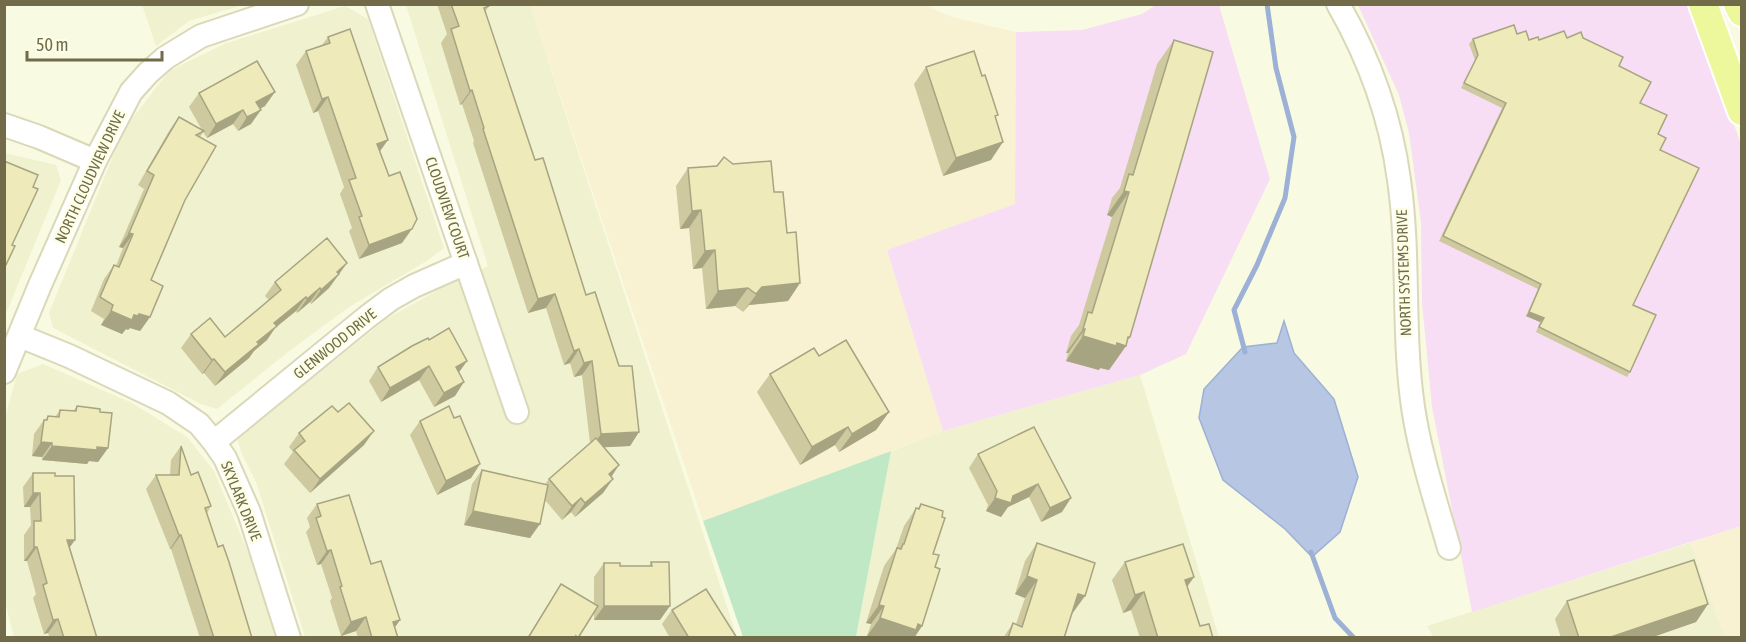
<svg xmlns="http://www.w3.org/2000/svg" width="1746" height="642" font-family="'Asap Condensed',sans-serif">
	<rect width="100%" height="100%" fill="#f8fbe1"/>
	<!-- residential -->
	<g fill="#f0f1cf">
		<path d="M 142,5 L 142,4 L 243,5 L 189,21 L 156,46 Z"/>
		<path d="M 406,5 L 530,5 L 737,637 L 305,637 L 256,482 L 242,454 L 237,439 L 385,320 L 441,288 L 488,266 Z"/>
		<path d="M 345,6 L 368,19 L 444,248 L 425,262 L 349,307 L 288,352 L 217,409 L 201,404 L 53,328 L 49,313 L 124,129 L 169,71 L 224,44 Z"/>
		<path d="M 5,153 L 56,165 L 61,180 L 5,316 Z"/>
		<path d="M 43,364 L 132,403 L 187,437 L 214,471 L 260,581 L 278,637 L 14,638 L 5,601 L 5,418 L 17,374 Z"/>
		<path d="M 1140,375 L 1219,637 L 856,638 L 891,451 L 943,431 Z"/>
		<path d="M 1690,543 L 1725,637 L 1434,638 L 1427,626 Z"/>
	</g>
	<!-- commercial -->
	<g fill="#f8f1d2">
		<path d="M 530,5 L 924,5 L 952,17 L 1016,32 L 1015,204 L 887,250 L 943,431 L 703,521 Z"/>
		<path d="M 1741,526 L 1741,637 L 1725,637 L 1690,543 Z"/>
	</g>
	<!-- education -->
	<g fill="#f7def4">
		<path d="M 1156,5 L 1219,5 L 1270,179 L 1186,354 L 1140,375 L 943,431 L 887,250 L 1015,204 L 1016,32 L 1082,30 L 1142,14 Z"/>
		<path d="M 1358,5 L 1690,5 L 1741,144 L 1741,526 L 1472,612 L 1432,407 L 1422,303 L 1421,222 L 1409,133 L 1399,95 Z"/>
	</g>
	<!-- green -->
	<path fill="#c0e8c4" d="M 891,451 L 856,637 L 743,637 L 703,521 Z"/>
	<!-- water -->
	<path fill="#b6c6e3" stroke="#9db0d5" stroke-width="1.5" d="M 1284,321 L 1294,353 L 1334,399 L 1358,477 L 1340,532 L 1312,557 L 1285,529 L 1223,480 L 1199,418 L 1204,389 L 1243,347 L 1277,343 Z"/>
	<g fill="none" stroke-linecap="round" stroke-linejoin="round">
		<!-- stream -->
		<g stroke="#9db0d5" stroke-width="5">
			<path d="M 1245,352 L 1234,310 L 1257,265 L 1285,198 L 1294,137 L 1276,68 L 1267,4"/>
			<path d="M 1311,552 L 1335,618 L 1354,638"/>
		</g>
		<!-- minor casing -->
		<g stroke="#dad8b8" stroke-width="26">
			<g id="minor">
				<path d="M 377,4 L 517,412"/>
				<path d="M 1338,4 C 1369,58 1391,119 1399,180 C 1410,255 1402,332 1413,407 C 1420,455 1436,502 1449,548"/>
				<path d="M 4,125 L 39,137 L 95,161"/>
				<path d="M 20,336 L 69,356 L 168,403 L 199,424 L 214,442 L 225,458 L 249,512 L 289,638"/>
				<path d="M 4,372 L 40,285 L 95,161 L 131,92 L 148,73 L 165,58 L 201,36 L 297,4"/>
				<path d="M 214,442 L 367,317 L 391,299 L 414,286 L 466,263"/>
			</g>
		</g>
		<!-- major casing -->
		<g stroke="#fff" stroke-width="32">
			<g id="major">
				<path d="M 1703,4 L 1742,111"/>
				<path d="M 1738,4 L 1742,12"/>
			</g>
		</g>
		<!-- minor -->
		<use href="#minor" stroke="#fff" stroke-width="22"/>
		<!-- major -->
		<use href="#major" stroke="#ecf89b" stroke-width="28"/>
	</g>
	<!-- wall -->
	<g fill="#cec99f">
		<path d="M 437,4 L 489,4 L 489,6 L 485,12 L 535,160 L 586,295 L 639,432 L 630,446 L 604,447 L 611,477 L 603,493 L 575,517 L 571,512 L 562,520 L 545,500 L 530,538 L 464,525 L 472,484 L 482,470 L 545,484 L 549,479 L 590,443 L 582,375 L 574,377 L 570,363 L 564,365 L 546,308 L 528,313 L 473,143 L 474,141 L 462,104 L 460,105 L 441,43 L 447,34 Z"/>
		<path d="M 1517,34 L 1529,40 L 1583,38 L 1619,66 L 1658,134 L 1660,150 L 1633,305 L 1630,372 L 1627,377 L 1536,332 L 1540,322 L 1526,316 L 1538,289 L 1439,241 L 1502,108 L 1461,88 L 1475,60 L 1469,44 L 1473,39 Z"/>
		<path d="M 328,37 L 380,152 L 402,243 L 359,259 L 349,231 L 352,228 L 340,194 L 344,187 L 318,111 L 313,113 L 296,65 L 306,51 L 322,45 Z"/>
		<path d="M 1174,40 L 1130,337 L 1127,341 L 1126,346 L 1109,370 L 1100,368 L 1099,370 L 1066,361 L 1068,353 L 1066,353 L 1071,336 L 1079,325 L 1112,217 L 1107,215 L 1112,198 L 1120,188 L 1157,64 Z"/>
		<path d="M 926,67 L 991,160 L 943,176 L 914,84 Z"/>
		<path d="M 199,93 L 265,106 L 260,109 L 251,124 L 238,131 L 233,124 L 207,138 L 203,132 L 200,137 L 185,200 L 151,280 L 150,317 L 140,331 L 130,328 L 128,330 L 126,329 L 122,334 L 101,325 L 104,319 L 91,311 L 104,279 L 114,265 L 116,266 L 123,248 L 119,247 L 144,189 L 138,185 L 169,131 L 179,117 L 202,130 L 189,107 Z"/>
		<path d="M 733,164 L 774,192 L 787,233 L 800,283 L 788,301 L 749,305 L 743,312 L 735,306 L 706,309 L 702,268 L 693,269 L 689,228 L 680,229 L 676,186 L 688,168 Z"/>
		<path d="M 347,263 L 329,288 L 311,304 L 310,302 L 297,313 L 296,311 L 275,328 L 267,340 L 254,351 L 249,358 L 215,386 L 204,373 L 202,374 L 181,348 L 191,334 L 225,337 L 269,300 L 265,296 L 275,282 Z"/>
		<path d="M 429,340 L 467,361 L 459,372 L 455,396 L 434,407 L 419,380 L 381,402 L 369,381 L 378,367 Z"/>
		<path d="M 819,356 L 889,412 L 876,430 L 839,452 L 835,445 L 800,465 L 757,392 L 770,374 Z"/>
		<path d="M 77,406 L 100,412 L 108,448 L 98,462 L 89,461 L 87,464 L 42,460 L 42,457 L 32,456 L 34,434 L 44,420 L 45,420 L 48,416 L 55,417 L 60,410 L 73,411 Z"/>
		<path d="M 338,412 L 364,445 L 310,493 L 284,464 L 293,452 L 289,447 L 299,433 Z"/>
		<path d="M 454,418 L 480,464 L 471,478 L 437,495 L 410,435 L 420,421 Z"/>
		<path d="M 1034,427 L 1062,512 L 1041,522 L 1029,497 L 1008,507 L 1001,517 L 986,511 L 988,505 L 969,468 L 978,454 Z"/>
		<path d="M 181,446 L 191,475 L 211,506 L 207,513 L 218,547 L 252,638 L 200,638 L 171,549 L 170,549 L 146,489 L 156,475 L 170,475 L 171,460 Z"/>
		<path d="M 33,473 L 55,476 L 70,547 L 97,638 L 50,638 L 48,633 L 44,634 L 33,598 L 36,594 L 27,561 L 24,561 L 24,535 L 31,525 L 30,507 L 24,507 L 23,487 Z"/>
		<path d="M 317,504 L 371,564 L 400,620 L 395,627 L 398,638 L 358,638 L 356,631 L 341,636 L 330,601 L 332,598 L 321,564 L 317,565 L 306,532 L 310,527 L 307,518 Z"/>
		<path d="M 921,504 L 933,554 L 935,567 L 922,626 L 914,638 L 872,638 L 867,636 L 871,624 L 866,623 L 884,566 L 896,549 L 904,526 L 916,508 L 917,509 Z"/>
		<path d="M 1037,543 L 1072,614 L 1064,638 L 1003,638 L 1013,623 L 1016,624 L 1025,598 L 1015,594 L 1025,561 Z"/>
		<path d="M 651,562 L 660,620 L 594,620 L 594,612 L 578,638 L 527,638 L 561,584 L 594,604 L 594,577 L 604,563 L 620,566 L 649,566 Z"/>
		<path d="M 1125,562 L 1194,577 L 1187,587 L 1200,626 L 1213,638 L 1140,638 L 1131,610 L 1123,613 L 1112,580 Z"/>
		<path d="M 1567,601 L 1708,604 L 1696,622 L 1650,638 L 1561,638 L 1555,619 Z"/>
		<path d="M 672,610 L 737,638 L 670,638 L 662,624 Z"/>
	</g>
	<!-- shaded-wall -->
	<g fill="#a7a482">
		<path d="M 472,90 L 462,104 L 460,105 L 470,91 Z"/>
		<path d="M 275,92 L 265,106 L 246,116 L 256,102 Z"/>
		<path d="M 328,97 L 318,111 L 313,113 L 322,99 Z"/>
		<path d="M 243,110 L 233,124 L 207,138 L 216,124 Z"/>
		<path d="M 261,110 L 251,124 L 238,131 L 247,117 Z"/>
		<path d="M 388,140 L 378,154 L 377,144 Z"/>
		<path d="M 1003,142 L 991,160 L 943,176 L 956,158 Z"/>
		<path d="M 1124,191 L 1129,192 L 1112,217 L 1107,215 Z"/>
		<path d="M 701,210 L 689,228 L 680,229 L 692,211 Z"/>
		<path d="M 412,229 L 402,243 L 359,259 L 369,245 Z"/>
		<path d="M 129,233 L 133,234 L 123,248 L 119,247 Z"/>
		<path d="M 715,250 L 702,268 L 693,269 L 705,251 Z"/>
		<path d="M 347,263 L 329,288 L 311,304 L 321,290 L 337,272 Z"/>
		<path d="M 800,283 L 788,301 L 749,305 L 743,312 L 762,287 Z"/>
		<path d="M 320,288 L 310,302 L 297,313 L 307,299 Z"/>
		<path d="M 748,288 L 735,306 L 706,309 L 718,291 Z"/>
		<path d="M 555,294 L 546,308 L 528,313 L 538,299 Z"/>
		<path d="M 306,297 L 296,311 L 275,328 L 267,340 L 254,351 L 249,358 L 215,386 L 225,372 L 257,342 L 274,323 Z"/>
		<path d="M 111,311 L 134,315 L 139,314 L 150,317 L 140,331 L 130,328 L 128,330 L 126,329 L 122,334 L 101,325 Z"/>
		<path d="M 1529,312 L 1544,318 L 1540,322 L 1526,316 Z"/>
		<path d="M 1083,329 L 1085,329 L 1068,353 L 1066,353 Z"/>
		<path d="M 1083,336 L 1128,337 L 1130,337 L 1124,345 L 1126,346 L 1109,370 L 1100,368 L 1099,370 L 1066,361 Z"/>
		<path d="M 579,349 L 570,363 L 564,365 L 574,351 Z"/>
		<path d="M 214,359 L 204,373 L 202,374 L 212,360 Z"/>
		<path d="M 467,361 L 457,375 L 456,367 Z"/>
		<path d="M 592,361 L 582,375 L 574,377 L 584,363 Z"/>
		<path d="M 429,366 L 419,380 L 381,402 L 390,388 Z"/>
		<path d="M 464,382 L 455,396 L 434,407 L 444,393 Z"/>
		<path d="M 889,412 L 876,430 L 839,452 L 852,434 Z"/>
		<path d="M 848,427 L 835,445 L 800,465 L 812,447 Z"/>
		<path d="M 374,431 L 364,445 L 310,493 L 320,479 Z"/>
		<path d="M 639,432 L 630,446 L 591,448 L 601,434 Z"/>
		<path d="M 41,442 L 52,443 L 42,457 L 32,456 Z"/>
		<path d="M 52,446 L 97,447 L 108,448 L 98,462 L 89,461 L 87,464 L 42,460 Z"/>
		<path d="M 480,464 L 471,478 L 437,495 L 446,481 Z"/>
		<path d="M 619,465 L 610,479 L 609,474 Z"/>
		<path d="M 613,479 L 603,493 L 575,517 L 585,503 Z"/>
		<path d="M 1038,484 L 1029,497 L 1008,507 L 1001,517 L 986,511 L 995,498 L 1013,496 Z"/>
		<path d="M 33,493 L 40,493 L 30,507 L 24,507 Z"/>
		<path d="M 581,498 L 571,512 L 562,520 L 572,506 Z"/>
		<path d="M 1071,498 L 1062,512 L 1041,522 L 1050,508 Z"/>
		<path d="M 473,511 L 540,524 L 530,538 L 464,525 Z"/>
		<path d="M 179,535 L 181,535 L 171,549 L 170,549 Z"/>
		<path d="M 67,540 L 75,540 L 65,554 Z"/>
		<path d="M 34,547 L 37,547 L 27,561 L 24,561 Z"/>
		<path d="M 331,550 L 321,564 L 317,565 L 327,551 Z"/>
		<path d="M 1027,576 L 1037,580 L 1025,598 L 1015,594 Z"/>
		<path d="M 1194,577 L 1181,595 L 1185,580 Z"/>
		<path d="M 1144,592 L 1131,610 L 1123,613 L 1135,595 Z"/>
		<path d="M 1078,594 L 1085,596 L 1072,614 L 1066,612 Z"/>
		<path d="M 1708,604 L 1696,622 L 1650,638 L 1608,638 Z"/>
		<path d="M 879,605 L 884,606 L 871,624 L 866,623 Z"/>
		<path d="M 604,606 L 670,606 L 660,620 L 594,620 Z"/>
		<path d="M 366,617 L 356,631 L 341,636 L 351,622 Z"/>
		<path d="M 880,618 L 918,624 L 922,626 L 914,638 L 872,638 L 867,636 Z"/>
		<path d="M 58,619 L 48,633 L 44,634 L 53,620 Z"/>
		<path d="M 400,620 L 390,634 L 393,622 Z"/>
	</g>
	<!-- building -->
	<g fill="#efeab9" stroke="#a7a482" stroke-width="1.5">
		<path d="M 451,4 L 489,4 L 489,6 L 484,8 L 535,160 L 543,158 L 586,295 L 595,292 L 619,366 L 632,366 L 639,432 L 601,434 L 592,361 L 584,363 L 579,349 L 574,351 L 555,294 L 538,299 L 483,129 L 484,128 L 472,90 L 470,91 L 451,29 L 459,26 Z"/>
		<path d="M 1514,25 L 1517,34 L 1526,31 L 1529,40 L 1538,37 L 1539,40 L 1564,31 L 1567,38 L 1581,32 L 1583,38 L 1623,57 L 1619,66 L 1651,82 L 1640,103 L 1667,115 L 1658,134 L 1666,138 L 1660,150 L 1699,168 L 1633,305 L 1656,315 L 1630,372 L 1539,327 L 1544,318 L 1529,312 L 1541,284 L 1443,236 L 1506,103 L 1464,83 L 1478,55 L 1473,39 Z"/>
		<path d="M 350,29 L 388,140 L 377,144 L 389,176 L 400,172 L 417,219 L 412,229 L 369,245 L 359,217 L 362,216 L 349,180 L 356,178 L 328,97 L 322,99 L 306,51 L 330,43 L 328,37 Z"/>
		<path d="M 1174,40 L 1213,52 L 1130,337 L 1128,337 L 1126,346 L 1117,343 L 1116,346 L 1083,336 L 1085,329 L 1083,329 L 1088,312 L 1092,313 L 1129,192 L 1124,191 L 1129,174 L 1133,175 Z"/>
		<path d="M 974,51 L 982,76 L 985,75 L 998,115 L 995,116 L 1003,142 L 956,158 L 926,67 Z"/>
		<path d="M 257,61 L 275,92 L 256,102 L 261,110 L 247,117 L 243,110 L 216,124 L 199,93 Z"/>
		<path d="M 179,117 L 204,131 L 196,135 L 216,146 L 185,200 L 151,280 L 163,286 L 150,317 L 139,314 L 138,316 L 134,315 L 132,320 L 111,311 L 113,305 L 100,297 L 114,265 L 119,267 L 133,234 L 129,233 L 154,175 L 147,171 Z"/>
		<path d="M 724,157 L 733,164 L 771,161 L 774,192 L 783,192 L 787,233 L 796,232 L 800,283 L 762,287 L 756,294 L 748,288 L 718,291 L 715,250 L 705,251 L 701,210 L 692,211 L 688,168 L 717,166 Z"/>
		<path d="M 4,161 L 38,175 L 33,187 L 38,189 L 12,245 L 15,246 L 4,269 Z"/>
		<path d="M 327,238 L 347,263 L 337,272 L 339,274 L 321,290 L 320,288 L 307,299 L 306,297 L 274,323 L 277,326 L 257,342 L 259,344 L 225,372 L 214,359 L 212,360 L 191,334 L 210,318 L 225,337 L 281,290 L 275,282 Z"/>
		<path d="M 449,328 L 467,361 L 456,367 L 464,382 L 444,393 L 429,366 L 390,388 L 378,367 L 412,346 L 428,338 L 429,340 Z"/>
		<path d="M 846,340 L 889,412 L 852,434 L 848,427 L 812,447 L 770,374 L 814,348 L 819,356 Z"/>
		<path d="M 349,403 L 374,431 L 320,479 L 294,450 L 305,441 L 299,433 L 332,406 L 338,412 Z"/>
		<path d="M 77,406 L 100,409 L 100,412 L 112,413 L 108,448 L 97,447 L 97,450 L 52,446 L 52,443 L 41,442 L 44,420 L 47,420 L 48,416 L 59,417 L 60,410 L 76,411 Z"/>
		<path d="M 449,406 L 454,418 L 460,416 L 480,464 L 446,481 L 420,421 Z"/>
		<path d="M 1034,427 L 1071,498 L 1050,508 L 1038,484 L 1013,496 L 1011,503 L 995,498 L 997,491 L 978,454 Z"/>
		<path d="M 596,438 L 619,465 L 609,474 L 613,479 L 585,503 L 581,498 L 572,506 L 549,479 Z"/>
		<path d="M 181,446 L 191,475 L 198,472 L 211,506 L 205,508 L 218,547 L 223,545 L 229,562 L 252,638 L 214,638 L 181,535 L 179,535 L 156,475 L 179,475 Z"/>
		<path d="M 482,470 L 548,485 L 540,524 L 473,511 Z"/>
		<path d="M 33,473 L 55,473 L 55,476 L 74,476 L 75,540 L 67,540 L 97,638 L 64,638 L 58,619 L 53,620 L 43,585 L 47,583 L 37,547 L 34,547 L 34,521 L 41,521 L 40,493 L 33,493 Z"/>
		<path d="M 349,495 L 371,564 L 381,561 L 400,620 L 393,622 L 398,638 L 372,638 L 366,617 L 351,622 L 340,587 L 342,586 L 331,550 L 327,551 L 316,518 L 321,516 L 317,504 Z"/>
		<path d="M 921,504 L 943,511 L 942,517 L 945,518 L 933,554 L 939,555 L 935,567 L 940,569 L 922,626 L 918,624 L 916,630 L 880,618 L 884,606 L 879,605 L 897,548 L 901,549 L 903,544 L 904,544 L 916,508 L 919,509 Z"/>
		<path d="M 1037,543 L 1095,563 L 1085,596 L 1078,594 L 1064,638 L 1008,638 L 1013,623 L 1022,627 L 1037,580 L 1027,576 Z"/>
		<path d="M 1183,544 L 1194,577 L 1185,580 L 1200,626 L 1209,624 L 1213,638 L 1158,638 L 1144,592 L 1135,595 L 1125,562 Z"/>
		<path d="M 1694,560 L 1708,604 L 1608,638 L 1579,638 L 1567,601 Z"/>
		<path d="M 651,562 L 669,562 L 670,606 L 604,606 L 604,563 L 620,563 L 620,566 L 652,566 Z"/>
		<path d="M 561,584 L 598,606 L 578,638 L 576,636 L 576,638 L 528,638 Z"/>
		<path d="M 706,589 L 737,638 L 689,638 L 672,610 Z"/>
	</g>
	<g text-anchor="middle" stroke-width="5" stroke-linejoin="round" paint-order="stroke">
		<!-- street labels -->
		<g font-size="15" fill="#716b49" stroke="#fcfee6">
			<text transform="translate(90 177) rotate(-65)" y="5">NORTH CLOUDVIEW DRIVE</text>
			<text transform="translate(447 208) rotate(71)" y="5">CLOUDVIEW COURT</text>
			<text transform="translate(1404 273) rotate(-92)" y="5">NORTH SYSTEMS DRIVE</text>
			<text transform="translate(335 344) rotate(-39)" y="5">GLENWOOD DRIVE</text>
			<text transform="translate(241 501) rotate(68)" y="5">SKYLARK DRIVE</text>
		</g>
	</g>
	<!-- border -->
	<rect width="1746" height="642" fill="none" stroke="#716b49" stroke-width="12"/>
	<!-- scale -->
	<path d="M27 51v9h135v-9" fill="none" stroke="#716b49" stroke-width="3"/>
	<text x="36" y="51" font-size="18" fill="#716b49" stroke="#fcfee6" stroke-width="4.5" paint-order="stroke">50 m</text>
</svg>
